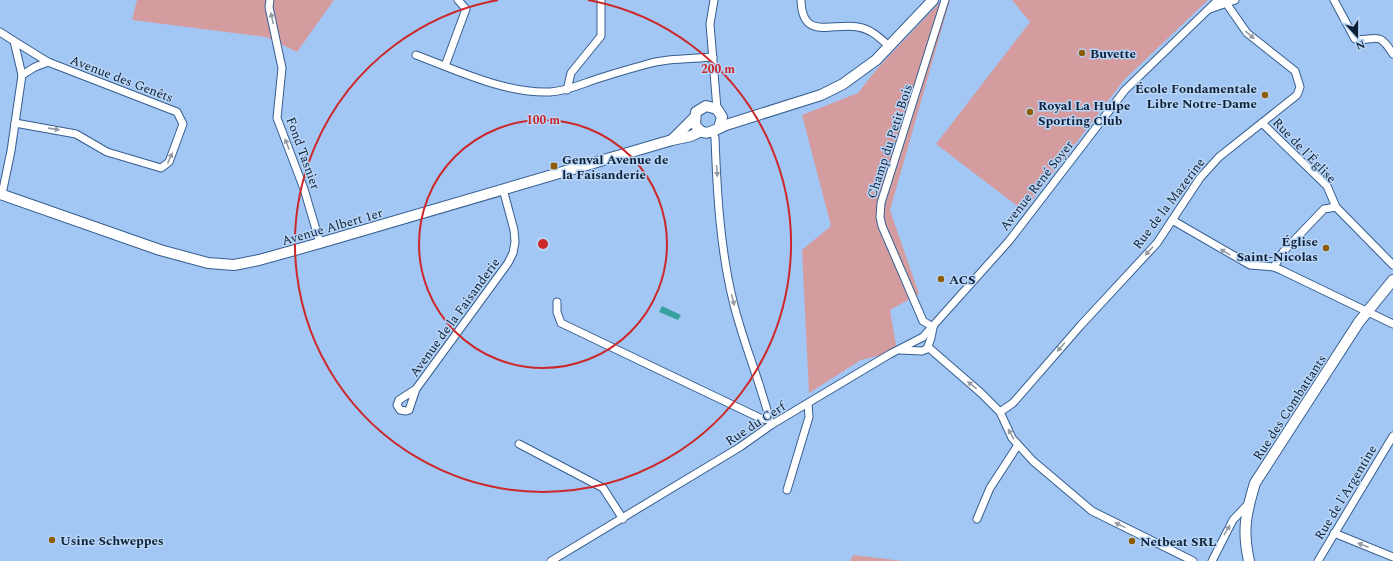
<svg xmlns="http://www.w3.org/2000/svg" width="1393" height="561" font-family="Spectral,serif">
	<rect width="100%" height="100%" fill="#a3c7f4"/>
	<!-- green -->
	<g fill="#d59ca0">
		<path d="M 137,0 L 334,0 L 297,52 L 266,37 L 132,20 Z"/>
		<path d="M 942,0 L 950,0 L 890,210 L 919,294 L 890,310 L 897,351 L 861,360 L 809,393 L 802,250 L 831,226 L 802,115 L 858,93 L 876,70 Z"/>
		<path d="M 1012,0 L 1208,0 L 1124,80 L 1024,211 L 936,144 L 1030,22 Z"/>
		<path d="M 853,555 L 903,561 L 850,561 Z"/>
	</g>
	<!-- water -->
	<path fill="#38a1a0" d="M 662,306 L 681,315 L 678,320 L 659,312 Z"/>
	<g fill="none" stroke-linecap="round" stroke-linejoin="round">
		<!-- minor casing -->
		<g stroke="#355e90" stroke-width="9">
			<g id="minor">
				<path d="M 270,0 L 269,7 L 282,68 L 277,118 L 304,189 L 320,243"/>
				<path d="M 714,0 L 710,24 L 717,109"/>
				<path d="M 801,0 C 802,42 833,22 858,27 C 871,29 880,38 890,47"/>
				<path d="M 1334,0 L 1355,39 C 1377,42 1377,29 1393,54"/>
				<path d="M 1210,9 L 1235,0"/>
				<path d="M 0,32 L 14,41 L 22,75 L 11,151 L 2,194"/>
				<path d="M 14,41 L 48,62 L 177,112 L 183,124 L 169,162 L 161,168 L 107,152 L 76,134 L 15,123"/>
				<path d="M 416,55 C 456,70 506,94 550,92 C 565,91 577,86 591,81 C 608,75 626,70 644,65 C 666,58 690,59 713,57"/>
				<path d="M 445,66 L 466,9 L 458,0"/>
				<path d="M 22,75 L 35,67 L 48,62"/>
				<path d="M 567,90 L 571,73 L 601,36 L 601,0"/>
				<path d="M 1262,123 L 1327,186 L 1336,207 L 1393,265"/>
				<path d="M 713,132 L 715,138 C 717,192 720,248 733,301 C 743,343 761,383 771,425"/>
				<path d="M 1172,220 L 1250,265 L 1274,267 L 1281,270 L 1393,324"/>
				<path d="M 1274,267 L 1283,252 L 1324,209 L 1336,207"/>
				<path d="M 557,302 L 557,312 L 561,323 L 762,419 L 770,420"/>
				<path d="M 933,327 L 923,321 L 882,226 L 880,217 L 881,203 L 945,0"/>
				<path d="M 923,337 L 1009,241 L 1125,90 L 1218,0"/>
				<path d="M 928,347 L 981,393 L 1000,412 L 1012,438 L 1033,461 L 1092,511 L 1193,561"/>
				<path d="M 900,350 L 922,351 L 927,349 L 931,338 L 933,327"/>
				<path d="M 416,389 L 409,410 L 406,411 L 400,410 L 397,405 L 399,400 L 416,389 L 508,263 L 513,253 L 515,242 L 514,230 L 503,189"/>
				<path d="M 1000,412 L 1013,403 L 1081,325 L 1157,243 L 1200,178 L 1219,157 L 1297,95 L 1300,87 L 1295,71 L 1247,33 L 1224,0"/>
				<path d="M 519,444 L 603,488 L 623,519"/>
				<path d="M 787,490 L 809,417 L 808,404"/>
				<path d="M 977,519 L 990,488 L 1018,445"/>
				<path d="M 1334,533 L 1393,557"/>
				<path d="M 551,561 L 740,447 L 771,425 L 890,354 L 923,337"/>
				<path d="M 1212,561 L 1233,520 L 1249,503"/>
				<path d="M 1318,561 L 1393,436"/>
			</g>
		</g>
		<!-- secondary casing -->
		<g stroke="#355e90" stroke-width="12">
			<g id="secondary">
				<path d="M 719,128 L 722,117 L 717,109 L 706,106 L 696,112 L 695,124 C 703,140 714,130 726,125 L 821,95 L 843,84 L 876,60 L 933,0"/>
				<path d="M 672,140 L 694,118"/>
				<path d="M 0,194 L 160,250 L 208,263 L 234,265 L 259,260 L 320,243 L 672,140 L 691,136 L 701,131"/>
				<path d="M 1249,561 C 1242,530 1246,513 1255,483 L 1359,322 L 1393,280"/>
			</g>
		</g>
		<!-- minor -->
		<use href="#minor" stroke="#fff" stroke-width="7"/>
		<!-- secondary -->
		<use href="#secondary" stroke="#fff" stroke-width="10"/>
	</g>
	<!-- one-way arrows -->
	<defs><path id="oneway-solid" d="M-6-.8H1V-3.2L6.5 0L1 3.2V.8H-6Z"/></defs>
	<g fill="#939ba4">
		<use href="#oneway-solid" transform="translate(272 18) rotate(-102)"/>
		<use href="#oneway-solid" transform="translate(1250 35) rotate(41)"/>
		<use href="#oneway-solid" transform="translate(54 129) rotate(8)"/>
		<use href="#oneway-solid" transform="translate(287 144) rotate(-111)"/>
		<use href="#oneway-solid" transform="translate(170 158) rotate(-66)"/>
		<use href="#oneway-solid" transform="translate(717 171) rotate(86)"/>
		<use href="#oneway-solid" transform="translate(1149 251) rotate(133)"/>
		<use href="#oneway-solid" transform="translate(1225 252) rotate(-149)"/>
		<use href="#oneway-solid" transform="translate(733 300) rotate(76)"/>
		<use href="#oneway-solid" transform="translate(1061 347) rotate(131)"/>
		<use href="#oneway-solid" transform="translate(972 385) rotate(-141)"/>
		<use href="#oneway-solid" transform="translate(1011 434) rotate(-119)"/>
		<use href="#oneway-solid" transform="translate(1120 525) rotate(-154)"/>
		<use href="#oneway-solid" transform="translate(1227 530) rotate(-59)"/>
		<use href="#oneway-solid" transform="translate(1363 545) rotate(-159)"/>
	</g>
	<!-- distance rings -->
	<g fill="none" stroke="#cc2829" stroke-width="2">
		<circle cx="543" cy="244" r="124"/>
		<path d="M588 0A248 248 0 1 1 498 0"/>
	</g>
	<!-- markers -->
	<g fill="#8d5d05" stroke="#b8d4f6" stroke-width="1.5">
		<circle cx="1082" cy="53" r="4"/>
		<circle cx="1265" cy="95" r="4"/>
		<circle cx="1030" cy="112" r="4"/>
		<rect x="550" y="162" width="8" height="8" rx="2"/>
		<circle cx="1326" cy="248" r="4"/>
		<circle cx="941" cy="279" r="4"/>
		<circle cx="52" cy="540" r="4"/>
		<circle cx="1132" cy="541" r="4"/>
	</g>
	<g text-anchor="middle" stroke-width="3" stroke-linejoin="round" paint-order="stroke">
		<!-- poi labels -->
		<g font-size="13" font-weight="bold" fill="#0e2035" stroke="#b8d4f6" text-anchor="start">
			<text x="1090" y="58">Buvette</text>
			<text x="1257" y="93" text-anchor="end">École Fondamentale<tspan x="1257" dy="15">Libre Notre-Dame</tspan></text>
			<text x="1038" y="110">Royal La Hulpe<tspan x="1038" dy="15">Sporting Club</tspan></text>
			<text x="562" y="164">Genval Avenue de<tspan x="562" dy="15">la Faisanderie</tspan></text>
			<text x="1318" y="246" text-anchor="end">Église<tspan x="1318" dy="15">Saint-Nicolas</tspan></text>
			<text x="949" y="284">ACS</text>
			<text x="60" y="545">Usine Schweppes</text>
			<text x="1140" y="546">Netbeat SRL</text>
		</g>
		<!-- street labels -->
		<g font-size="13" fill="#0e2035" stroke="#b8d4f6">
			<text transform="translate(122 78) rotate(21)" y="5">Avenue des Genêts</text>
			<text transform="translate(889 141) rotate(-72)" y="5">Champ du Petit Bois</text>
			<text transform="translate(1305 150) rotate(46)" y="5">Rue de l'Église</text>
			<text transform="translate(304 153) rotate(70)" y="5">Fond Tasnier</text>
			<text transform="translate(1036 185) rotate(-52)" y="5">Avenue René Soyer</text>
			<text transform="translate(1168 203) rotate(-53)" y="5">Rue de la Mazerine</text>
			<text transform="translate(332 226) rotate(-16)" y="5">Avenue Albert 1er</text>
			<text transform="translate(454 317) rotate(-54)" y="5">Avenue de la Faisanderie</text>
			<text transform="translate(1289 407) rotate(-57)" y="5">Rue des Combattants</text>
			<text transform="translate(755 423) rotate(-33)" y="5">Rue du Cerf</text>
			<text transform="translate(1345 492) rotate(-59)" y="5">Rue de l'Argentine</text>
		</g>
	</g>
	<circle cx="543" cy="244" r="6" fill="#cc2829" stroke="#b8d4f6" stroke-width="2"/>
	<g font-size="12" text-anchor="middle" font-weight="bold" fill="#cc2829" stroke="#b8d4f6" stroke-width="3" stroke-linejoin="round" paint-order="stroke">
		<text x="718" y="73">200 m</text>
		<text x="543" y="124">100 m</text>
	</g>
	<!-- north arrow -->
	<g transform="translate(1357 36) rotate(159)" stroke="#b8d4f6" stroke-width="3" paint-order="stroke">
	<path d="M0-3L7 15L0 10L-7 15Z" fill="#0e2035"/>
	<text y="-6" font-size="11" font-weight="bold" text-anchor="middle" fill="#0e2035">N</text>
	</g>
</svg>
